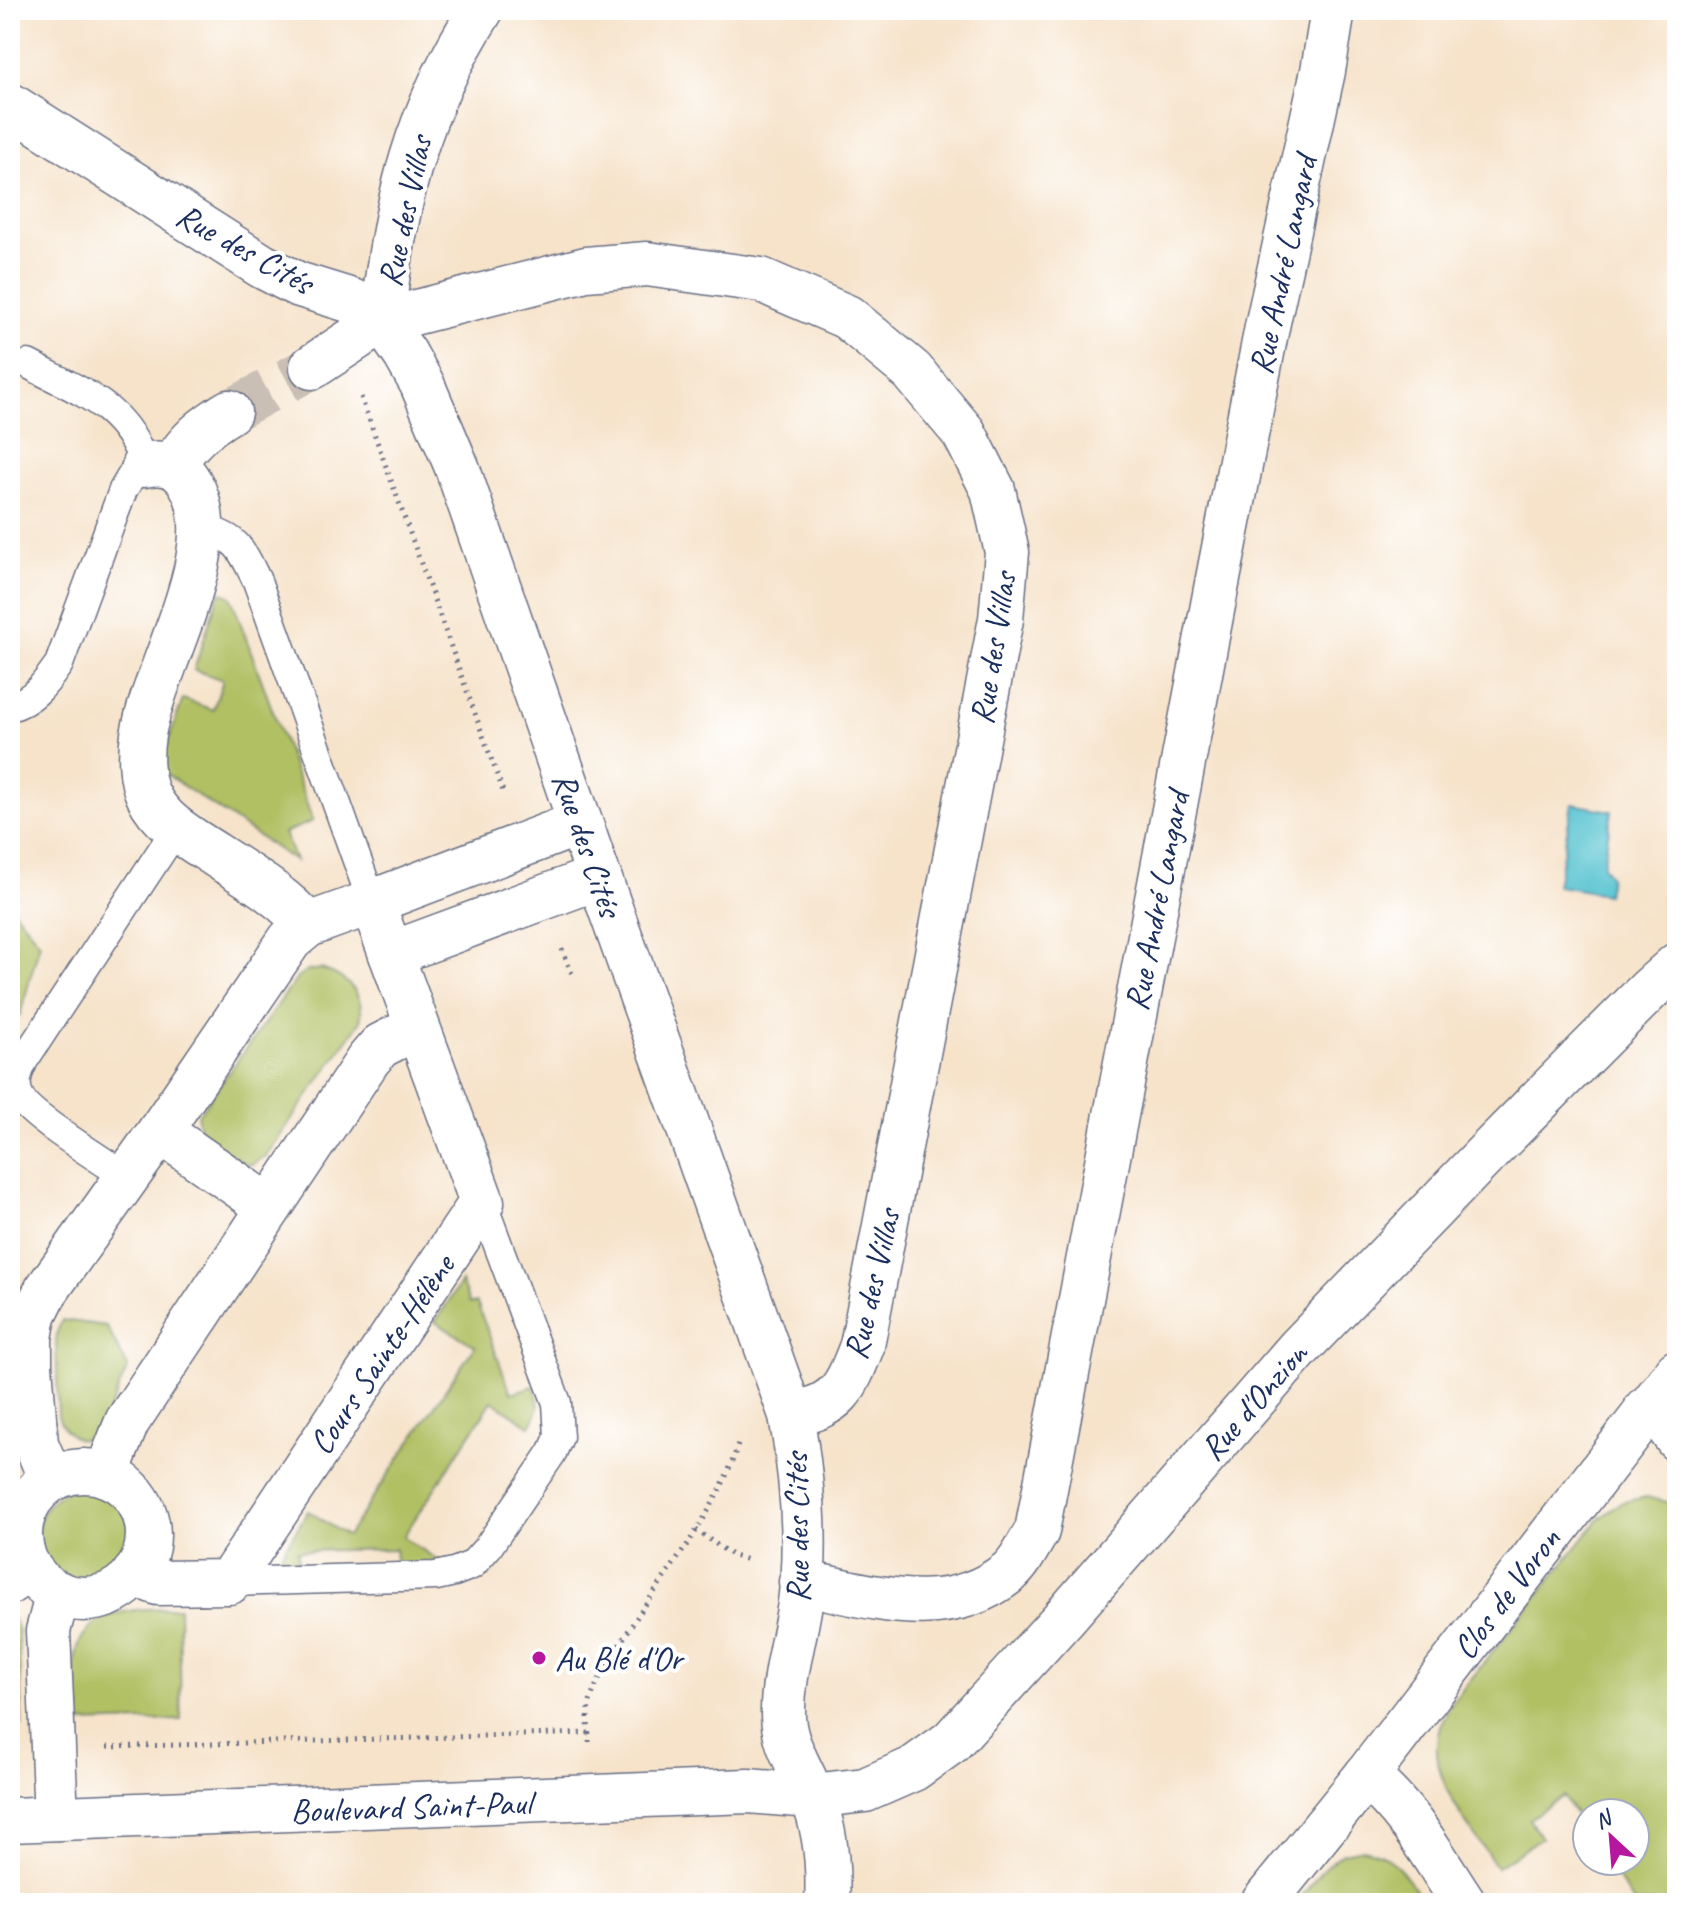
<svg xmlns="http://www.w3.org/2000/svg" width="1687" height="1913" font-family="Caveat,sans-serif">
	<rect width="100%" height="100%" fill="#fff"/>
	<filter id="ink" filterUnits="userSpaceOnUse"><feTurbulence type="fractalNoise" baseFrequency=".0125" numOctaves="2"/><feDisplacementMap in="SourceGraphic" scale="16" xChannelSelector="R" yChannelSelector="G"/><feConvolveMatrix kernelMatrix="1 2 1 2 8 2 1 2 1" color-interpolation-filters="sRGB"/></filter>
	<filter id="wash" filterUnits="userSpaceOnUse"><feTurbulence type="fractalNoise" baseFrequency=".006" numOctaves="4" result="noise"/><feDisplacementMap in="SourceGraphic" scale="32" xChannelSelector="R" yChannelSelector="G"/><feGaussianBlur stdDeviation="1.8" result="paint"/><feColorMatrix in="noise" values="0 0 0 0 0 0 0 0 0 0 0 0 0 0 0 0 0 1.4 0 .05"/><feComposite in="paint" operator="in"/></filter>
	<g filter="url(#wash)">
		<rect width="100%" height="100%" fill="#f6e3ca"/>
		<!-- green -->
		<g fill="#b1c063" stroke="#667860" stroke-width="2">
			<path d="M 222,592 L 231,597 L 313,821 L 284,833 L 295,861 L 164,773 L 162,759 L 183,699 L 213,710 L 223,680 L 194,670 L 218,596 Z"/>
			<path d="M 10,906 L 40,943 L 20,1015 L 10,1008 Z"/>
			<path d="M 321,969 C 347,977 366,994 360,1022 L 266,1156 L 251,1165 L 244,1163 C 227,1151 194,1138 198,1115 L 298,977 L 308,971 Z"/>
			<path d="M 461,1282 L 470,1304 L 477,1303 L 511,1393 L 534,1386 C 541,1404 540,1410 530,1426 L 492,1401 L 403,1537 L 441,1562 L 397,1570 L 395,1549 L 298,1551 L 298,1573 L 287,1571 L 282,1566 L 280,1556 L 308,1511 L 347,1536 L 475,1346 L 435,1322 Z"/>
			<path d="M 62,1320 L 106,1326 L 128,1367 C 122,1380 104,1425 97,1433 C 80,1450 63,1431 58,1416 L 56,1335 Z"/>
			<circle cx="84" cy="1534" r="46"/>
			<path d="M 1646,1497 L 1667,1502 L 1677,1510 L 1677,1903 L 1634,1903 L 1606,1861 L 1635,1861 L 1635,1813 L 1587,1813 L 1587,1832 L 1563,1796 L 1529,1819 L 1541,1838 L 1497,1867 C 1471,1828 1424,1777 1440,1726 C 1443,1719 1448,1711 1451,1704 L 1600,1518 L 1623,1502 Z"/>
			<path d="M 179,1608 L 181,1720 L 78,1723 C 77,1701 72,1676 76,1655 C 85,1606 141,1609 179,1608 Z"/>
			<path d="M 10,1619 L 14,1621 L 18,1630 L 22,1726 L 10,1726 Z"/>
			<path d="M 1363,1849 C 1397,1856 1404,1874 1422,1900 L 1418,1903 L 1296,1903 L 1324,1868 L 1343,1853 Z"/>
		</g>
		<!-- water -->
		<path fill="#57c3d0" stroke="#397997" stroke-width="2" d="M 1572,804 L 1612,811 L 1603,866 L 1610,876 L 1607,894 L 1557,886 Z"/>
	</g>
	<g filter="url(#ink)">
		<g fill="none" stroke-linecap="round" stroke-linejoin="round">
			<!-- street-tunnel -->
			<path stroke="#cabfb4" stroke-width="44" stroke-dasharray="44 22" stroke-linecap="butt" d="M 229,412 L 312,367"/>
			<!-- lane casing -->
			<g stroke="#686e84" stroke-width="31">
				<g id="lane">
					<path d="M 203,529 C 238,537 242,550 257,581 L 372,902"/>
					<path d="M 10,707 C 34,700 45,684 59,664 L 123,490 L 133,473 L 144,465 C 126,405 78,391 28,364"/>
					<path d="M 127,1177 C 106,1163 28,1115 20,1097 C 13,1084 18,1072 24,1060 L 176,829"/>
					<path d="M 229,1582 L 436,1576 L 454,1572 L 472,1565 L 488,1547 L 552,1453 L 559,1437 L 557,1403 L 482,1202"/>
					<path d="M 10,1591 L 34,1575"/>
				</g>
			</g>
			<!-- street casing -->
			<g stroke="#686e84" stroke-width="47">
				<g id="street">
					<path d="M 10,105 L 262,266 L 297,284 L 352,301 L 382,321 L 405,354 L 422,384 L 457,467 L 599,877 L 791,1415 C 802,1476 808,1541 800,1603 C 795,1638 783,1675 783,1711 C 782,1743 801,1767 812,1796 C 826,1830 829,1866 827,1903"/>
					<path d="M 382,321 C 395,201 415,114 481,10"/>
					<path d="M 312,367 L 382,321 L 586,269 L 647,264 L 761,280 L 847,317 L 912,371 L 964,433 L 993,490 L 1007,552 L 1001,619 L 862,1346 C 845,1390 839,1405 791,1415"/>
					<path d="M 144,465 C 163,461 179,464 190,483 C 229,547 155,664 143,735 C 140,753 140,778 148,795 C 161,823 190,838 216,855 C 248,876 282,895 308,925"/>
					<path d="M 173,465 C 189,440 203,428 229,412"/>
					<path d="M 372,902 L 580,823"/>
					<path d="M 160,1131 L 268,1206"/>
					<path d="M 1646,1409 L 1667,1425 L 1677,1439"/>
					<circle cx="84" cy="1535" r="64"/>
					<path d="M 106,1475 L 127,1422 L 368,1060 L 380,1046 L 417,1027"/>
					<path d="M 51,1479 L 36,1444 L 30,1365 L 30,1338 L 34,1315 L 46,1291 L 160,1131 L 290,940 L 308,925 L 372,902 L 391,954 L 599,877"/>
					<path d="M 134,1574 L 158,1583 L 229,1582 L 482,1202 L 391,954"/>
					<path d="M 801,1582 C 872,1596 946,1623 1009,1572 C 1020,1563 1029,1544 1037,1531 L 1217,584 L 1268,322 L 1323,71 L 1333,10"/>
					<path d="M 1366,1776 C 1408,1809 1434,1858 1464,1903"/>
					<path d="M 56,1818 L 48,1631 L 58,1593"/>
					<path d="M 10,1820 L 748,1791 L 812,1796 L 865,1790 L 913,1769 L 951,1742 L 1063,1619 L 1299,1348 L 1486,1154 L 1648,991 L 1677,965"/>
					<path d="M 1263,1903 L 1366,1776 L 1677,1372"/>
				</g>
			</g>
			<!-- path -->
			<g stroke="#686e84" stroke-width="5" stroke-dasharray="2 6" stroke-linecap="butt">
				<path d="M 361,397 L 504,794"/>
				<path d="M 562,949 L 572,974"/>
				<path d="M 696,1530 L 733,1556 L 749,1560"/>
				<path d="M 589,1742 C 589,1728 586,1713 591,1699 C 597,1679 609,1662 620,1644 C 660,1577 717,1517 739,1441"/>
				<path d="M 107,1747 L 589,1733"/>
			</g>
			<!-- lane -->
			<use href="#lane" stroke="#fff" stroke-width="28"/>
			<!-- street -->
			<use href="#street" stroke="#fff" stroke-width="44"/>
		</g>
	</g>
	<!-- markers -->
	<circle fill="#b5179e" stroke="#fff" stroke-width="3" cx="539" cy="1658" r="8"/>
	<g text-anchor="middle" stroke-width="8" stroke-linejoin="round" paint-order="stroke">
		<!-- street labels -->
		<g font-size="34" fill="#1b2f5e" stroke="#fff">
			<text transform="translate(404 211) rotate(-78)" y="12">Rue des Villas</text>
			<text transform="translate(245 248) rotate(29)" y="12">Rue des Cités</text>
			<text transform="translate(1282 265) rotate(-78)" y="12">Rue André Langard</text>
			<text transform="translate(992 648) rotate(-81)" y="12">Rue des Villas</text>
			<text transform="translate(588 844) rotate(71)" y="12">Rue des Cités</text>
			<text transform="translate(1156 901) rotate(-79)" y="12">Rue André Langard</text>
			<text transform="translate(871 1284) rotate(-77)" y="12">Rue des Villas</text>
			<text transform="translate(381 1354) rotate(-56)" y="12">Cours Sainte-Hélène</text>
			<text transform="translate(1253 1401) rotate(-49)" y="12">Rue d'Onzion</text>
			<text transform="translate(796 1528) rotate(-91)" y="12">Rue des Cités</text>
			<text transform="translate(1506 1593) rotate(-53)" y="12">Clos de Voron</text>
			<text transform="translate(411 1806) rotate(-2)" y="12">Boulevard Saint-Paul</text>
		</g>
		<!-- poi labels -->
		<g font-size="34" fill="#1b2f5e" stroke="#fff" text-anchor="start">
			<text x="555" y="1670">Au Blé d'Or</text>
		</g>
	</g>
	<!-- margin -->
	<rect width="1687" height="1913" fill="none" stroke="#fff" stroke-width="40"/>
	<!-- north arrow -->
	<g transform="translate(1611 1837) rotate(334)"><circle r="38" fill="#ffffff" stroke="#a4acbf" stroke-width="2"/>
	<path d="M0-6L14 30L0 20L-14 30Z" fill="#b5179e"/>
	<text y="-12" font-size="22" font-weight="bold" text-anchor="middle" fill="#1b2f5e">N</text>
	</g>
</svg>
